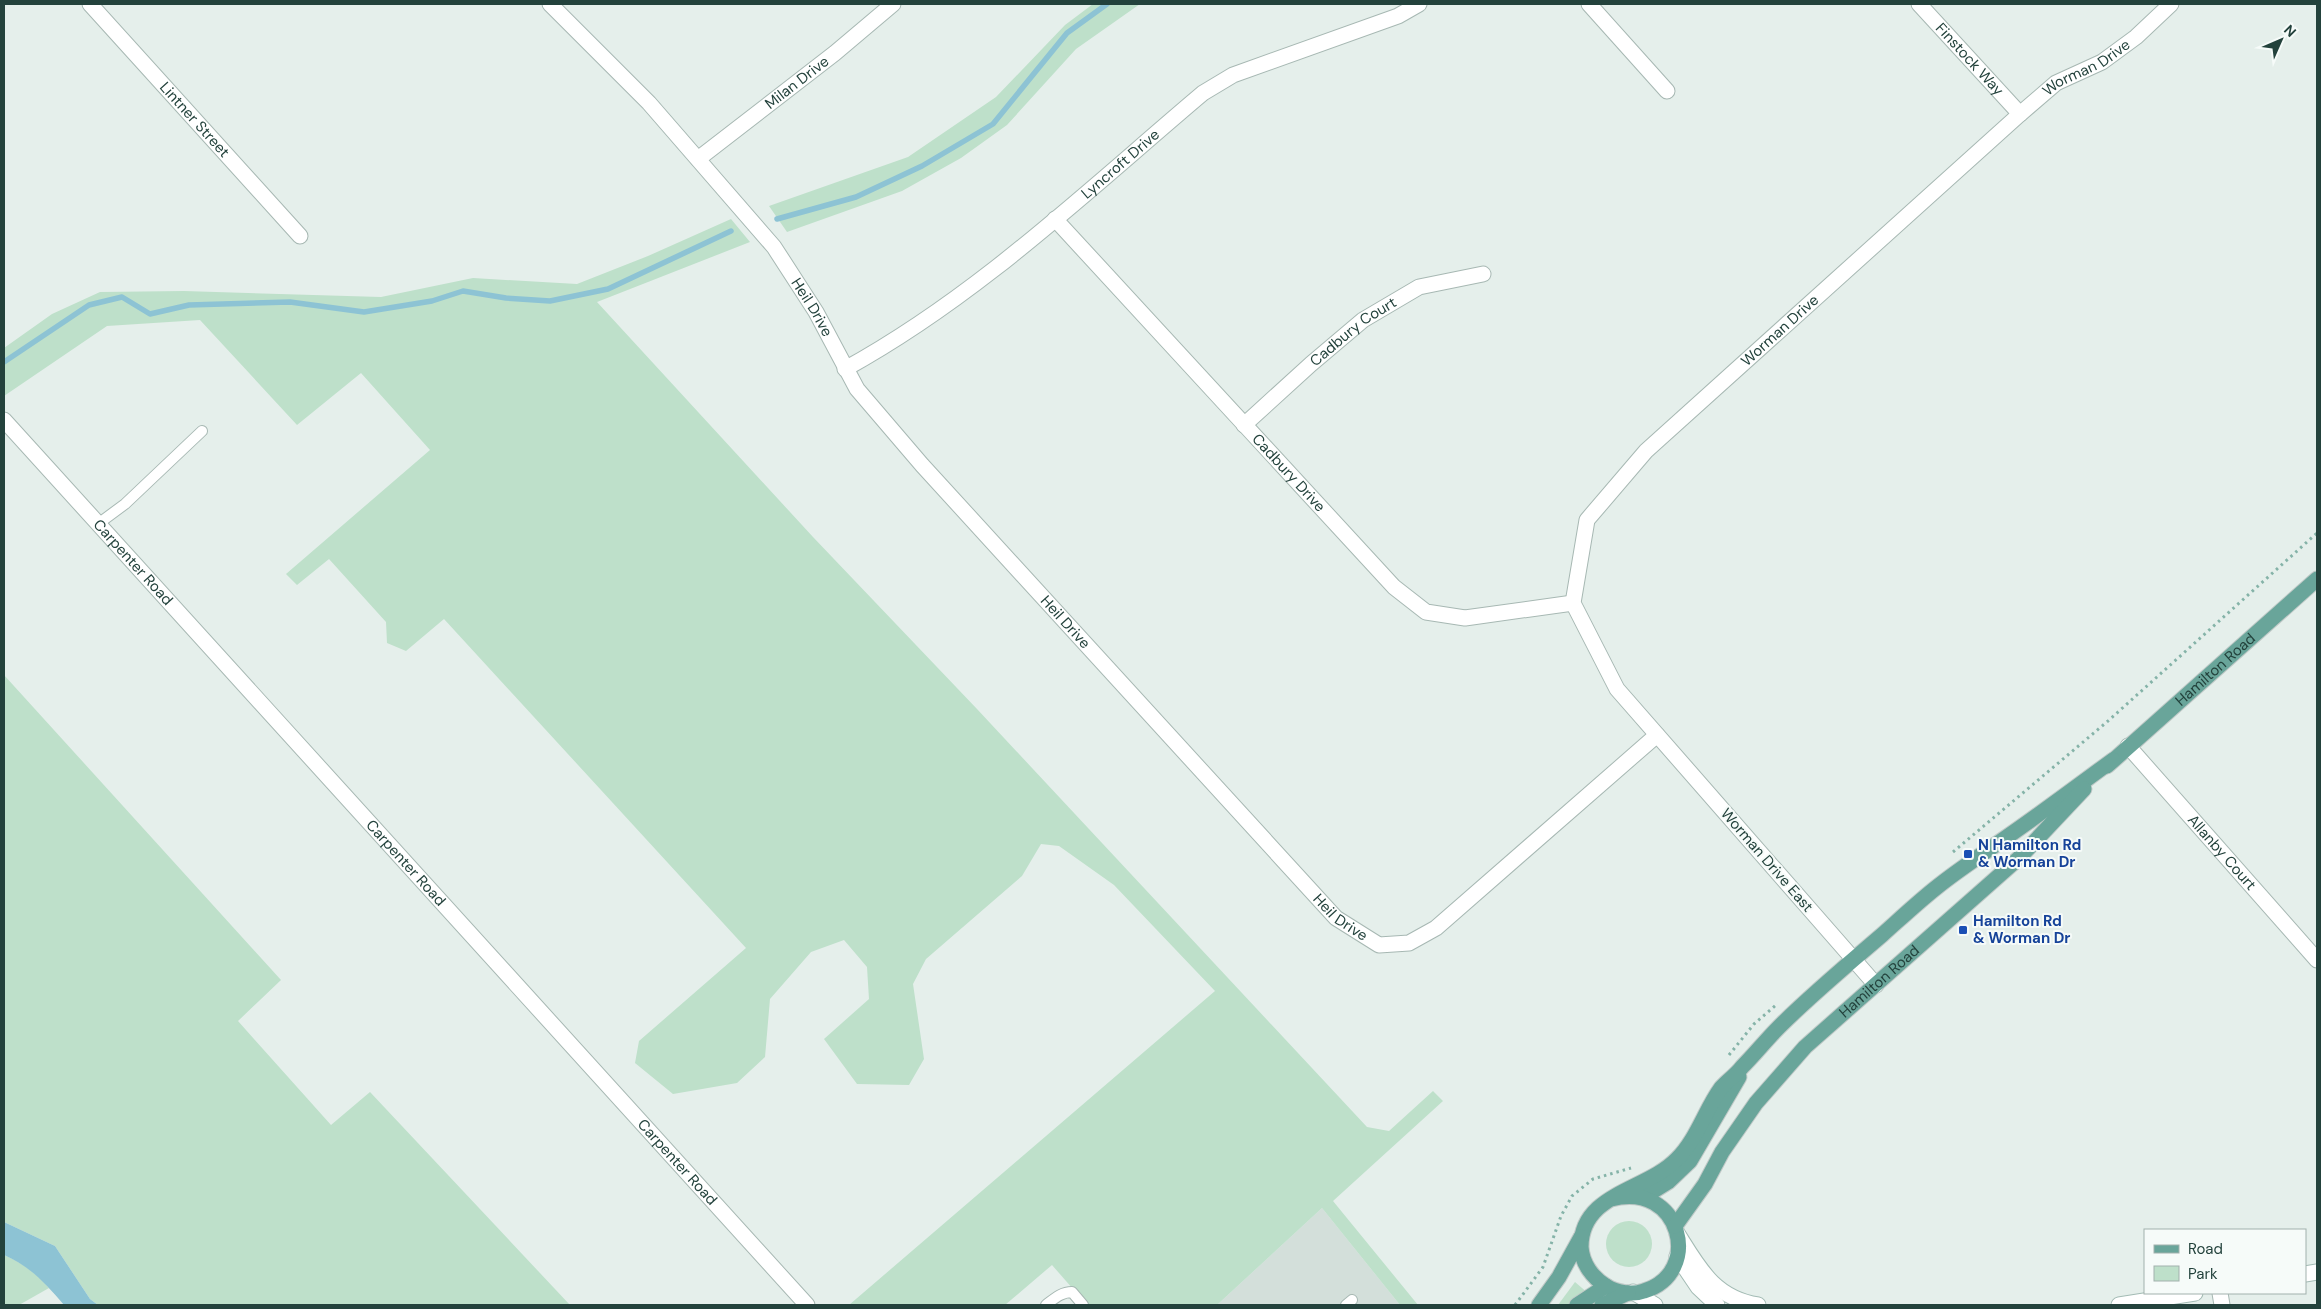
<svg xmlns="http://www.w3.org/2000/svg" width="2321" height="1309" font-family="'DM Sans',sans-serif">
	<rect width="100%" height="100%" fill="#e5efeb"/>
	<!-- built -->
	<path fill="#d3dfda" d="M 1322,1208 L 1400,1305 L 1217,1305 Z"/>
	<!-- green -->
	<g fill="#bee0ca">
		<path d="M 1093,4 L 1140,4 L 1076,49 L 1007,125 L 961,158 L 902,191 L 787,232 L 769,206 L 908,157 L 996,97 L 1065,25 Z"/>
		<path d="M 731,219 L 750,242 L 597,302 L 813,537 L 977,709 L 1367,1127 L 1389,1131 L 1433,1091 L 1443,1101 L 1333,1201 L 1418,1305 L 1400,1305 L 1322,1208 L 1217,1305 L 1087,1305 L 1052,1265 L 1005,1305 L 849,1305 L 1215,991 L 1114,885 L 1059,846 L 1041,844 L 1022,876 L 926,959 L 913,984 L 924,1059 L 909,1085 L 857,1084 L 824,1039 L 869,999 L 867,967 L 844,940 L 811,952 L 770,999 L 765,1057 L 737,1083 L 673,1094 L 635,1063 L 639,1041 L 746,948 L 444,619 L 406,651 L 387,643 L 386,622 L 329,559 L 297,585 L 286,574 L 430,450 L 361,373 L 297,425 L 200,320 L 107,326 L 4,396 L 4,348 L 52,314 L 100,292 L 184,291 L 381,297 L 473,278 L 577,284 L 648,256 Z"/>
		<path d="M 4,675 L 281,980 L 238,1021 L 331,1125 L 370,1092 L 570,1305 L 98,1305 L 90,1299 L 55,1246 L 4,1222 Z"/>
		<circle cx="1629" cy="1244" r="23"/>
		<path d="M 4,1255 C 23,1263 36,1273 49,1288 L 19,1305 L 4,1305 Z"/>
		<path d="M 1575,1282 L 1589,1294 L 1571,1305 L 1558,1305 Z"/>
	</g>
	<!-- water -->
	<path fill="#8dc3d4" d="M 4,1222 L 55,1246 L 90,1299 L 98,1305 L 64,1305 C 46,1284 30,1266 4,1255 Z"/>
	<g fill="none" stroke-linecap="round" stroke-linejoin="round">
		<!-- stream -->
		<g stroke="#8dc3d4" stroke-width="5.5">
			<path d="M 777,219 L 856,197 L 922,166 L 993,124 L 1067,33 L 1107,4"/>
			<path d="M 4,362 L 89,305 L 122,297 L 150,314 L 189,305 L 290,302 L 364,312 L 432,301 L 463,291 L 506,298 L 550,301 L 608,289 L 731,231"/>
		</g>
		<!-- lane casing -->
		<g stroke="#a7b8b3" stroke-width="12">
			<g id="lane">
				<path d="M 98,524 L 125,504 L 202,431"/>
				<path d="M 1046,1305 C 1054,1299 1061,1292 1072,1292 L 1083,1305"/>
				<path d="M 1346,1305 L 1352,1300"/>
			</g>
		</g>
		<!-- street casing -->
		<g stroke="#a7b8b3" stroke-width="17">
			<g id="street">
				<path id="s1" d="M 90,4 L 300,236"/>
				<path id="s2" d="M 550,4 L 649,103 L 774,247 L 816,312 L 857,389 L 922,465 L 1336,918 L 1379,945 L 1409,943 L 1436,928 L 1657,735"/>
				<path d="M 1589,4 L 1667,91"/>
				<path id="s3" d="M 1919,4 L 2020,114"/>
				<path id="s4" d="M 698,159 L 835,53 L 893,4"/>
				<path id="s5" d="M 1055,219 L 1394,587 L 1426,612 L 1465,618 L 1573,603"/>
				<path id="s6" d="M 845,369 C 978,296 1088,190 1203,93 L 1233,75 L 1398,16 L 1419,4"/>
				<path id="s7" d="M 4,420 L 807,1305"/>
				<path id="s8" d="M 1244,425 L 1311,364 L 1363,320 L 1419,287 L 1483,274"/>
				<path id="s9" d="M 2128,746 L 2317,960"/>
				<path id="s10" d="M 1876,985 L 1617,689 L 1573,603 L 1587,520 L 1646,451 L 2020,114 L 2056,83 L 2102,62 L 2136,37 L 2171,4"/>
				<path d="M 2220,1293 L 2222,1305"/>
			</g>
		</g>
		<!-- secondary casing -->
		<g stroke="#a3bbb4" stroke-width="17">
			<g id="secondary">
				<path d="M 1677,1233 C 1699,1268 1714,1298 1758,1305"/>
				<path d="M 1677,1256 L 1698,1287 L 1717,1305"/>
				<path d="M 2305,1274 L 2317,1272"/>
				<path d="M 1633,1292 L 1655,1305"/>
				<path d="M 2119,1305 L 2195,1293"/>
			</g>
		</g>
		<!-- primary casing -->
		<g stroke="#c1cac8" stroke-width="17">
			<g id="primary">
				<path id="s11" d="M 2107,766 L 2317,579"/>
				<path d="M 1644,1197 L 1668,1182 L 1690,1161 L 1739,1077"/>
				<path d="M 1611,1199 C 1681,1180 1704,1273 1644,1291 C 1633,1295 1617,1293 1606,1286 C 1593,1278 1582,1264 1581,1247 C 1581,1193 1646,1191 1677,1159 C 1697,1139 1705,1110 1721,1088 C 1727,1081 1736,1075 1742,1067 C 1755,1054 1766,1040 1779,1027 C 1811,995 1847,965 1882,935 C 1900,919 1918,902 1937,887 C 1958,870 1980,856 2001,841 C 2039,815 2076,787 2113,760"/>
				<path id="s12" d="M 1675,1226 L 1705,1184 L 1722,1152 L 1756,1103 L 1805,1047 L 2019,858 L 2084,789"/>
				<path d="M 1539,1305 L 1559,1277 L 1581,1237"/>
				<path d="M 1577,1305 L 1606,1286"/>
				<path d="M 1602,1305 L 1628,1293"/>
			</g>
		</g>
		<!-- path -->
		<g stroke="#85b3a8" stroke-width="3" stroke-dasharray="2.5 4" stroke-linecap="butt">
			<path d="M 1953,852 L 2108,721 L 2317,533"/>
			<path d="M 1729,1055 L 1754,1024 L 1776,1005"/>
			<path d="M 1515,1305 L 1543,1267 L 1561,1216 L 1572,1196 L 1593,1179 L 1631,1168"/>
		</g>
		<!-- lane -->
		<use href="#lane" stroke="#fff" stroke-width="10"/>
		<!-- street -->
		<use href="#street" stroke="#fff" stroke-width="15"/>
		<!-- secondary -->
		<use href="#secondary" stroke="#fff" stroke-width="15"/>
		<!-- primary -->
		<use href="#primary" stroke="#69a59a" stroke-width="15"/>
	</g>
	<!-- markers -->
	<g fill="#1a4fb4" stroke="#f6fbf9" stroke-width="2">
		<rect x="1963" y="849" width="10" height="10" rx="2.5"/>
		<rect x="1958" y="925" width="10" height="10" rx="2.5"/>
	</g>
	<g text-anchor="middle" stroke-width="4" stroke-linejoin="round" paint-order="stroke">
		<!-- street labels -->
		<g font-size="15" fill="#23423c" stroke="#f6fbf9">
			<text dy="5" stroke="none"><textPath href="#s3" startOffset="75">Finstock Way</textPath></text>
			<text dy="5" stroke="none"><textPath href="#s10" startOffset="1250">Worman Drive</textPath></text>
			<text dy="5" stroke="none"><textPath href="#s4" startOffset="125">Milan Drive</textPath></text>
			<text dy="5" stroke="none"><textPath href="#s1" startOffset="156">Lintner Street</textPath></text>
			<text dy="5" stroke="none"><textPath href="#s6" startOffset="344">Lyncroft Drive</textPath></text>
			<text dy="5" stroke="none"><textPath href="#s2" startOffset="402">Heil Drive</textPath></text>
			<text dy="5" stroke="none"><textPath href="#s10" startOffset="845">Worman Drive</textPath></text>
			<text dy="5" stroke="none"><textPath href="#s8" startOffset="144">Cadbury Court</textPath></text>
			<text dy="5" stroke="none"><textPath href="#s5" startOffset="345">Cadbury Drive</textPath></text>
			<text dy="5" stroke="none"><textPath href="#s7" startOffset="192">Carpenter Road</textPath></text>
			<text dy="5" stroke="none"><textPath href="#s2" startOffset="808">Heil Drive</textPath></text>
			<text dy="5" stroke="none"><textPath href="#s11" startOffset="145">Hamilton Road</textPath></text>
			<text dy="5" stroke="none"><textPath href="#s9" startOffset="142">Allanby Court</textPath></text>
			<text transform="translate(1767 860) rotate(49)" y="5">Worman Drive East</text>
			<text dy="5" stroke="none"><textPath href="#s7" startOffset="598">Carpenter Road</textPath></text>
			<text dy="5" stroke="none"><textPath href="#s2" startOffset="1212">Heil Drive</textPath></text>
			<text dy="5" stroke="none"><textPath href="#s12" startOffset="321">Hamilton Road</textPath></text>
			<text dy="5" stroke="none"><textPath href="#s7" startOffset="1002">Carpenter Road</textPath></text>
		</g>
		<!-- transit labels -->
		<g font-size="15" font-weight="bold" fill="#164399" stroke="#f6fbf9" text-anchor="start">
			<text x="1978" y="850">N Hamilton Rd<tspan x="1978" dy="17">&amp; Worman Dr</tspan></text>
			<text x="1973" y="926">Hamilton Rd<tspan x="1973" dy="17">&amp; Worman Dr</tspan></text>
		</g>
	</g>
	<!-- border -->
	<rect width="2321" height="1309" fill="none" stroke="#23423c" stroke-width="10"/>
	<!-- legend -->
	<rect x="2144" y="1229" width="162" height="65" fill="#f6fbf9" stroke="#a2b1ad"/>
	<rect x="2154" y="1245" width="25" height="8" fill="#69a59a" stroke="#a2b1ad"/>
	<text x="2188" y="1254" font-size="15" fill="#23423c">Road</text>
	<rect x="2154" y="1266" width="25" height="15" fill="#bee0ca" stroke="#a2b1ad"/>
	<text x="2188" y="1279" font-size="15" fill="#23423c">Park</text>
	<!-- north arrow -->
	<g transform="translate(2281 40) rotate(45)" stroke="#f6fbf9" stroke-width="4" paint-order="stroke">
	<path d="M0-4L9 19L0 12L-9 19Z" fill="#23423c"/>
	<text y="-8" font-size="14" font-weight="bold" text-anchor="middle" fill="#23423c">N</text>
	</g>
</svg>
